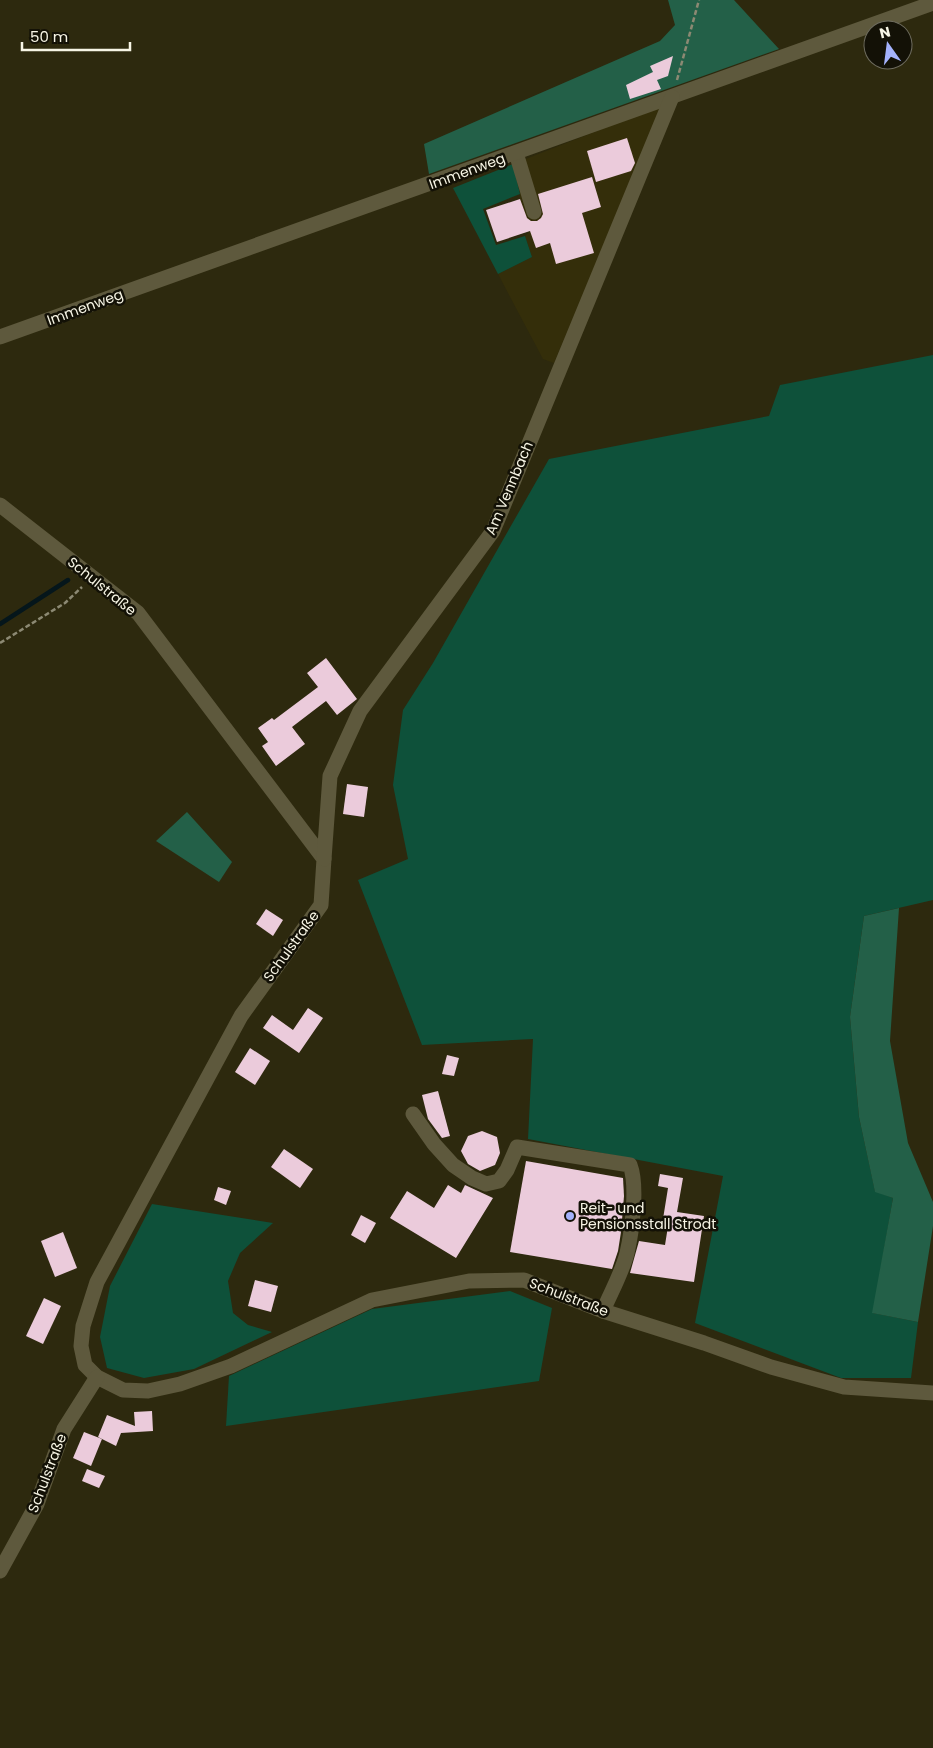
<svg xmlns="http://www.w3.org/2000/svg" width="933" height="1748" font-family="Poppins,sans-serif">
	<rect width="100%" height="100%" fill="#2d290e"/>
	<!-- built -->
	<path fill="#342e0a" d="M 663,105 L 554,363 L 543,359 L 498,274 L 532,257 L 525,236 L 530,231 L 520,199 L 520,194 L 513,164 Z"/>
	<!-- green -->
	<g fill="#0e513a">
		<path d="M 513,164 L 520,194 L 483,209 L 496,245 L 525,236 L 532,257 L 498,274 L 453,188 Z"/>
		<path d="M 933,355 L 933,900 L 864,916 L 850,1017 L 859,1117 L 875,1191 L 893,1198 L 873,1313 L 918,1322 L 911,1378 L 841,1378 L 695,1323 L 723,1176 L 528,1139 L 533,1039 L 422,1045 L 358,880 L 408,859 L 393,785 L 403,710 L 433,663 L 549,459 L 769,416 L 780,385 Z"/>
		<path d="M 152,1204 L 273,1223 L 240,1253 L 228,1281 L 233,1313 L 248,1325 L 272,1332 L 194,1369 L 144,1378 L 107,1368 L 100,1337 L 110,1286 Z"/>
		<path d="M 510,1291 L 552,1308 L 539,1381 L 226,1426 L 229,1376 L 372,1309 Z"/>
	</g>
	<!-- forest -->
	<g fill="#236048">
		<path d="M 668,0 L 734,0 L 779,49 L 429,174 L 424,144 L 660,41 L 675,25 Z"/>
		<path d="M 187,812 L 232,862 L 219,882 L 156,841 Z"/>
		<path d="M 899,908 L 890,1041 L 908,1143 L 933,1202 L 933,1226 L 918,1322 L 872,1313 L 893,1198 L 875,1192 L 859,1117 L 850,1017 L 864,916 Z"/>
	</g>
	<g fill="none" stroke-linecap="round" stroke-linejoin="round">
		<!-- stream -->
		<path stroke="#05161b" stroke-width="4.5" d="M 0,624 L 68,580"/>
	</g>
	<!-- building -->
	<g fill="#ebcbdb">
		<path d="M 673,56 L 668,76 L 657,80 L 661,89 L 630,99 L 626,85 L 653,72 L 650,66 Z"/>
		<path d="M 627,138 L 635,163 L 631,171 L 596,182 L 587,151 Z"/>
		<path d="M 592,177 L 601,207 L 582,213 L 594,253 L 556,264 L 550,243 L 536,248 L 530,231 L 497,242 L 486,210 L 520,199 L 527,218 L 531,221 L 537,221 L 541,218 L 543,214 L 538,194 Z"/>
		<path d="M 326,658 L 357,699 L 337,715 L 326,701 L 292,727 L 305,744 L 276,766 L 262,746 L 268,742 L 258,728 L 272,718 L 274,720 L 318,687 L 307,673 Z"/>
		<path d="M 347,784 L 368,787 L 364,817 L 343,814 Z"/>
		<path d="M 266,909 L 283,920 L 273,936 L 256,924 Z"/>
		<path d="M 308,1008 L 323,1018 L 299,1053 L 263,1028 L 272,1015 L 293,1030 Z"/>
		<path d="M 250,1048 L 270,1061 L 255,1085 L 235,1072 Z"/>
		<path d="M 447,1055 L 459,1058 L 454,1076 L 442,1074 Z"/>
		<path d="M 438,1091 L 450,1136 L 442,1138 L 428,1119 L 422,1095 Z"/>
		<path d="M 482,1131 L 497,1137 L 500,1153 L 495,1165 L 480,1171 L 468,1164 L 461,1151 L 468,1136 Z"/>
		<path d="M 284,1149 L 313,1169 L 300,1188 L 271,1167 Z"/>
		<path d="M 526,1161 L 623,1178 L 624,1196 L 621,1232 L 618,1251 L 612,1269 L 510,1252 Z"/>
		<path d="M 660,1174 L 683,1178 L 677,1212 L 704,1216 L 694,1282 L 630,1273 L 639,1241 L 665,1245 L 669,1220 L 663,1219 L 668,1188 L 658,1186 Z"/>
		<path d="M 448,1185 L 461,1193 L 465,1185 L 493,1198 L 456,1258 L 390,1218 L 407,1191 L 434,1208 Z"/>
		<path d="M 218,1187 L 231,1191 L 226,1205 L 214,1200 Z"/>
		<path d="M 361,1215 L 376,1223 L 365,1243 L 351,1235 Z"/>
		<path d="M 63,1232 L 77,1268 L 55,1277 L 41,1241 Z"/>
		<path d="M 255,1280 L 278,1286 L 271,1312 L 248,1306 Z"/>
		<path d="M 44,1298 L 61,1306 L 43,1344 L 26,1336 Z"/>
		<path d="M 152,1411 L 153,1431 L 121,1433 L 116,1446 L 98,1437 L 107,1415 L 135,1426 L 134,1412 Z"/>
		<path d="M 84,1432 L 102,1439 L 91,1466 L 73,1458 Z"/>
		<path d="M 87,1469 L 105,1476 L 99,1488 L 82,1481 Z"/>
	</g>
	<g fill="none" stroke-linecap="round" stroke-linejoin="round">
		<!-- path -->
		<g stroke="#8c8973" stroke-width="2.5" stroke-dasharray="5 2.5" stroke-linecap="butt">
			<path d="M 677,80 L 699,0"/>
			<path d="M 0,643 L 65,603 L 82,587"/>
		</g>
		<!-- minor -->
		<g stroke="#5e593d" stroke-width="15">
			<path d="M 516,153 L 534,212"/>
			<path d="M 0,337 L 933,3"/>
			<path d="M 0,505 L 138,613 L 324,859 L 321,905 L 241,1016 L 97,1282 L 83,1326 L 81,1346 L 85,1365 L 97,1377 L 123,1390 L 148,1391 L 180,1384 L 231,1366 L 372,1300 L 469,1281 L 524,1280 L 603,1311 L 704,1343 L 771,1367 L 844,1387 L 933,1393"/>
			<path d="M 324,859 L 330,776 L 360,711 L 493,531 L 672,97"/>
			<path d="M 413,1114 L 434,1144 L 453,1165 L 472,1178 L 486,1184 L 499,1181 L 507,1170 L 517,1147 L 630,1165 C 638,1186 632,1231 627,1253 C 622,1273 611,1292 603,1311"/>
			<path d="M 0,1571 L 37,1504 L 64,1429 L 97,1377"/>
		</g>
	</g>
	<!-- markers -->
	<circle fill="#a4b2fc" stroke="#131106" stroke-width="2" cx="570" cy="1216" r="5"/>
	<g text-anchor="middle" stroke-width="5" stroke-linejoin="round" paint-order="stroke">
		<!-- street labels -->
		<g font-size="14" fill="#f7f5e5" stroke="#131106">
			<text transform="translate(467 171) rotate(-20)" y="5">Immenweg</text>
			<text transform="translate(85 307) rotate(-20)" y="5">Immenweg</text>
			<text transform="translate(509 488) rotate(-67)" y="5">Am Vennbach</text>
			<text transform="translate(102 586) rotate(39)" y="5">Schulstraße</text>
			<text transform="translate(291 946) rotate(-54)" y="5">Schulstraße</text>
			<text transform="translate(569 1297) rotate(21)" y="5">Schulstraße</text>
			<text transform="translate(47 1473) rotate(-69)" y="5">Schulstraße</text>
		</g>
		<!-- poi labels -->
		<g font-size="14" fill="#f7f5e5" stroke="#131106" text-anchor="start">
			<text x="580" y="1213">Reit- und<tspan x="580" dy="16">Pensionsstall Strodt</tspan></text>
		</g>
	</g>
	<!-- north arrow -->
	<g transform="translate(888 45) rotate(346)"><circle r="24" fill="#131106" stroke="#6e6c5f"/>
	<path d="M0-4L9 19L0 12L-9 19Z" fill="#a4b2fc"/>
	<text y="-8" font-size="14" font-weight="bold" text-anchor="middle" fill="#f7f5e5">N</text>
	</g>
	<!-- scale -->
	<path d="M22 42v8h108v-8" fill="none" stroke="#f7f5e5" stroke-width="2.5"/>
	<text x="30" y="42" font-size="15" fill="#f7f5e5" stroke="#131106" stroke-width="4" paint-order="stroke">50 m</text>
</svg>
